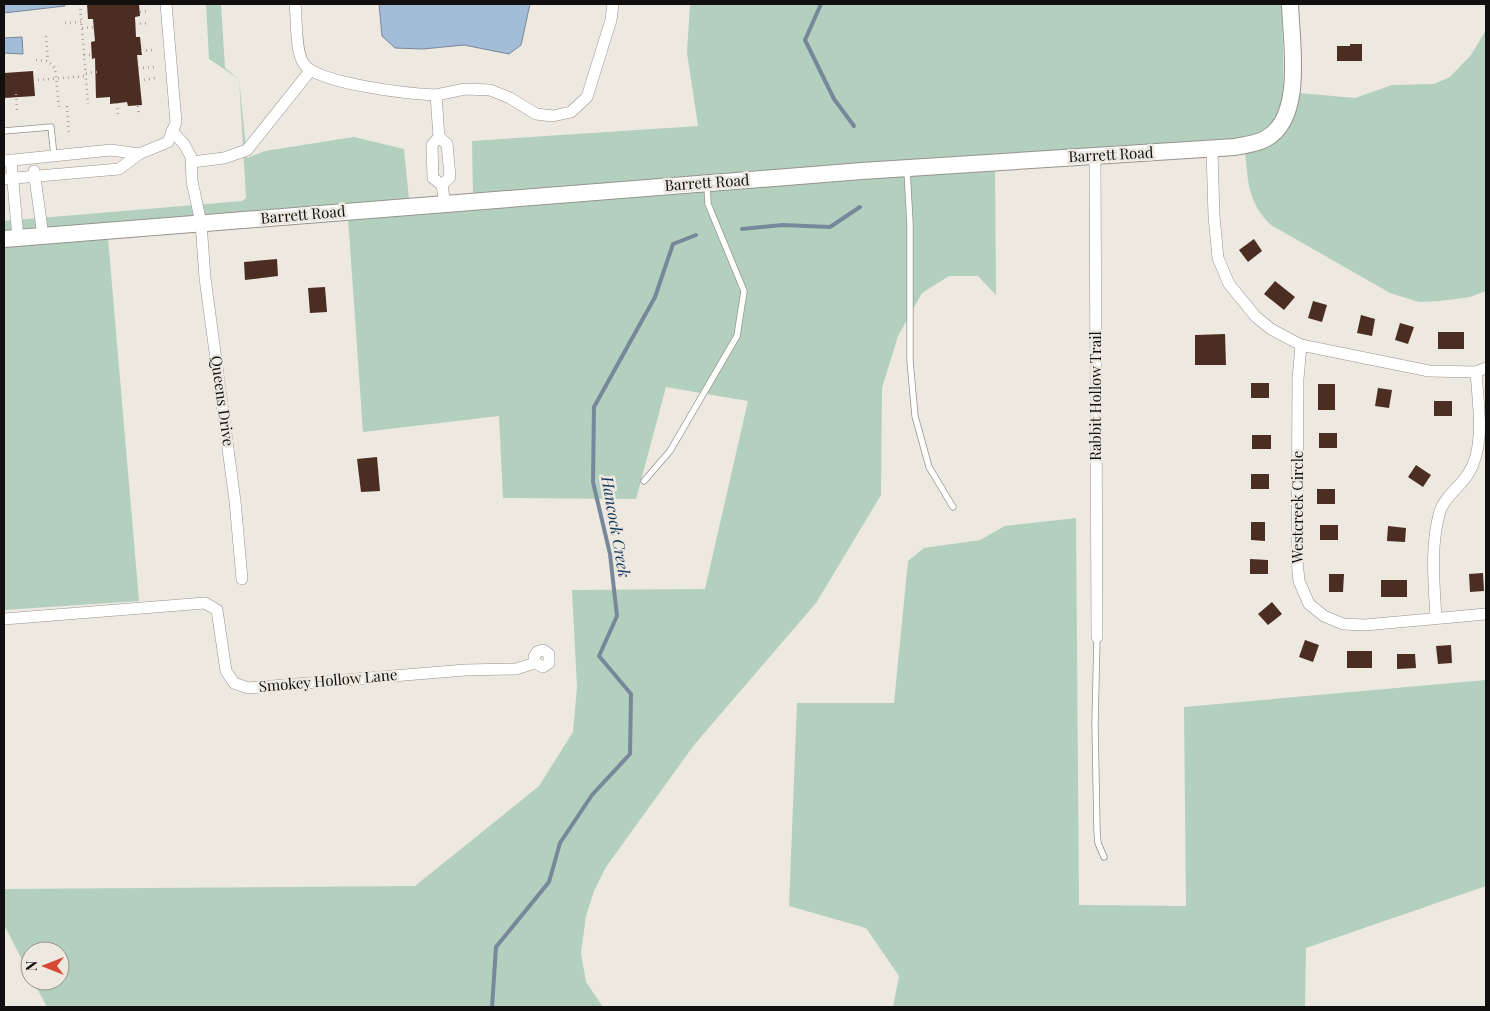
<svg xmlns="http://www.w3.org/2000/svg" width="1490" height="1011" font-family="'Playfair Display',serif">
	<rect width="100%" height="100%" fill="#ede8e0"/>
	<!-- green -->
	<g fill="#b2d0bd">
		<path d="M 206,4 L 221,4 L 225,68 L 239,79 L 247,158 L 265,151 L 354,137 L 404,149 L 409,199 L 473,195 L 472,141 L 698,126 L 687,53 L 690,4 L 1282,4 L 1284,99 C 1275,130 1261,133 1233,140 L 293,208 L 4,232 L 4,221 L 242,201 L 246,198 L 239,79 L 209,59 Z"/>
		<path d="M 1486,30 L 1486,291 L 1470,297 L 1440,301 L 1419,302 L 1390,293 L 1271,225 C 1248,203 1248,182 1245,151 C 1277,137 1296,132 1299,93 L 1355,98 L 1392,85 L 1434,84 L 1450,77 L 1471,55 Z"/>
		<path d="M 995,168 L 996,295 L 978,276 L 949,276 L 922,293 L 898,336 L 882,388 L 881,495 L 816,603 L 694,745 L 606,867 L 594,891 L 586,916 L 581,953 L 586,982 L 603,1007 L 47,1007 L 33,981 L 60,981 L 60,951 L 30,951 L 30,975 L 4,925 L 4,889 L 415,886 L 539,786 L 573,732 L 577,687 L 572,590 L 705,589 L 748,401 L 666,387 L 636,499 L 503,498 L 499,416 L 363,432 L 348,218 Z"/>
		<path d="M 108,238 L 139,601 L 4,610 L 4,246 Z"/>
		<path d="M 1076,518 L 1079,905 L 1186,906 L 1184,707 L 1486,680 L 1486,886 L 1306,948 L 1305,1007 L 893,1007 L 899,976 L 866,928 L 789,906 L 797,703 L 894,703 L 908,561 L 924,548 L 980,540 L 1005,526 Z"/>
	</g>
	<!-- water -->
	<g fill="#a3bcd7" stroke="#78889b">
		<path d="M 4,4 L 65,4 L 65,6 L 4,13 Z"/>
		<path d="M 379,4 L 530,4 L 521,45 L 509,54 L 464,45 L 423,49 L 395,48 L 382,36 Z"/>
		<path d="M 22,37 L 23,54 L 4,53 L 4,38 Z"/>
	</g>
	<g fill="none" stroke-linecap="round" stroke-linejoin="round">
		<!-- stream -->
		<g stroke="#78889b" stroke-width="4">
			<path d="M 821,4 L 805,40 L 834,99 L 854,126"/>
			<path d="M 742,229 L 783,225 L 830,227 L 860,207"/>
			<path d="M 492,1007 L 496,947 L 549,882 L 560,843 L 592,795 L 630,754 L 631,694 L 599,656 L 617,616 L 610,554 L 593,482 L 594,407 L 655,297 L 673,244 L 696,235"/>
		</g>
	</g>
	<!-- building -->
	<g fill="#4b2e21">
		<path d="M 87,4 L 139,4 L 140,16 L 135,17 L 136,37 L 140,37 L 142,55 L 137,55 L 142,105 L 128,106 L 127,102 L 110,104 L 110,97 L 96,98 L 95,58 L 92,59 L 91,42 L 95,41 L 93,19 L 88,19 Z"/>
		<path d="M 1350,44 L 1362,44 L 1362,61 L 1337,61 L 1337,46 L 1350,46 Z"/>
		<path d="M 33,71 L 35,96 L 4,98 L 4,73 Z"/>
		<path d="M 1254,239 L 1262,251 L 1248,262 L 1239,250 Z"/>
		<path d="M 277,259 L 278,276 L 245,280 L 244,262 Z"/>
		<path d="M 1275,281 L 1295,297 L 1284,310 L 1264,294 Z"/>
		<path d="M 325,287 L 327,312 L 310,313 L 308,288 Z"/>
		<path d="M 1313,301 L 1327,305 L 1322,322 L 1308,318 Z"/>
		<path d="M 1361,315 L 1375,319 L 1372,336 L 1357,333 Z"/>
		<path d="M 1400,323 L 1414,327 L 1408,344 L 1395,340 Z"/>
		<rect x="1438" y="332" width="26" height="17"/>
		<path d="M 1225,334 L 1226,365 L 1195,365 L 1195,335 Z"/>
		<rect x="1251" y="383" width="18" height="15"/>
		<rect x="1318" y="384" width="17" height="26"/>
		<path d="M 1378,388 L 1392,390 L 1389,408 L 1375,406 Z"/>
		<rect x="1434" y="401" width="18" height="15"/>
		<rect x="1319" y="433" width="18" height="15"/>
		<rect x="1252" y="435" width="19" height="14"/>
		<path d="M 377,457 L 380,491 L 361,492 L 357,459 Z"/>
		<path d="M 1416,465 L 1431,475 L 1423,487 L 1408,477 Z"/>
		<rect x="1251" y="474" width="18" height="15"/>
		<rect x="1317" y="489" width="18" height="15"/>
		<path d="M 1251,522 L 1265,522 L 1265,541 L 1251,540 Z"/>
		<rect x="1320" y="525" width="18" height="15"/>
		<path d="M 1388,526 L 1406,528 L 1405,542 L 1387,541 Z"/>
		<path d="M 1250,559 L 1268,560 L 1268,574 L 1250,574 Z"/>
		<path d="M 1483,573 L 1484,591 L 1470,592 L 1469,574 Z"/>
		<path d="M 1329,574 L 1344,574 L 1343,592 L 1329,592 Z"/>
		<rect x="1381" y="580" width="26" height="17"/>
		<path d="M 1272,602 L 1282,614 L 1268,625 L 1258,614 Z"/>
		<path d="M 1305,640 L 1319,645 L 1313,662 L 1299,657 Z"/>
		<path d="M 1451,645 L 1452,663 L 1438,664 L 1436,646 Z"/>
		<rect x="1347" y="651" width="25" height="17"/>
		<path d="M 1397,654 L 1415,654 L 1416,668 L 1397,669 Z"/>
	</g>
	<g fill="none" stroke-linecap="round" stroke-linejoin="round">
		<!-- lane casing -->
		<g stroke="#97938c" stroke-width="7">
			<g id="lane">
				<path d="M 4,131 L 51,127 L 54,156"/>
				<path d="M 907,170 L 910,224 L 910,361 L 915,416 L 929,467 L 953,507"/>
				<path d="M 644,481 L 670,451 L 737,336 L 744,291 L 708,204 L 707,185"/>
				<path d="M 1097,637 L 1095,724 L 1097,831 L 1098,843 L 1104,857"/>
			</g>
		</g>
		<!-- street casing -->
		<g stroke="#97938c" stroke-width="12">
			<g id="street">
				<path d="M 295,4 C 297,19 295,52 304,64 C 318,84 411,94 436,95 L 439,137"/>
				<path d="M 436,95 L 465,89 L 490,90 L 510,98 L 536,114 L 553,116 L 571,112 L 587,97 L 611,20 L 613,4"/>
				<path d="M 172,131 L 184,144 L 191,157 L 192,181 L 201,223 L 205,278 L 235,501 L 242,579"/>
				<path d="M 1212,149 L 1214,216 L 1218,258 L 1229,284 L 1256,317 L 1271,329 L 1301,345 L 1429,371 L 1476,372 L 1486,368"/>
				<path d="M 1095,155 L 1097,637"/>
				<path d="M 11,160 L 18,238"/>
				<path d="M 4,161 L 111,150 L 139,154"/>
				<path d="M 192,162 L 224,158 L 247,150 L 310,71"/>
				<path d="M 34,171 L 43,236"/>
				<path d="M 4,179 L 119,169 L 139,154 L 168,142 L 176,122 L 166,4"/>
				<path d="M 442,185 L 450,177 L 447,144 L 439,137 L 432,145 L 433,178 L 442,185 L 445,204"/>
				<path d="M 1301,345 L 1298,379 L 1297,560 L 1299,581 L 1309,604 L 1324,616 L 1343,624 L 1365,625 L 1486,614"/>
				<path d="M 1436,618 C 1434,583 1430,545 1440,511 C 1445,496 1460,487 1468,474 C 1486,447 1478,404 1476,372"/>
				<path d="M 4,619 L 205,603 L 217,610 L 226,671 L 234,683 L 248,688 L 465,670 L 516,669 L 535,663 L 543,667 L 549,663 L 549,654 L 543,650 L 537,652 L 534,657 L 535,663"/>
			</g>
		</g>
		<!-- secondary casing -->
		<g stroke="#97938c" stroke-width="18">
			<path id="secondary" d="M 4,239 L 862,171 L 1235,147 C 1244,145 1256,144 1265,139 C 1305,119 1291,41 1290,4"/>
		</g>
		<!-- path -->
		<g stroke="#a9a59e" stroke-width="2.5" stroke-dasharray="1 4" stroke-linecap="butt">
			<path d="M 80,4 L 88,104"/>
			<path d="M 140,12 L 149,11"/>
			<path d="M 65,23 L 81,22"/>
			<path d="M 135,24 L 150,23"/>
			<path d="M 82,28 L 94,27"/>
			<path d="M 46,36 L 48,61"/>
			<path d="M 141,51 L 152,50"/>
			<path d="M 84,55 L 92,55"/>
			<path d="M 36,60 L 48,61 L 55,68 L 59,107"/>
			<path d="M 138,68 L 154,67"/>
			<path d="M 86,73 L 97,72"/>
			<path d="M 38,80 L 86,76"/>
			<path d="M 144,80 L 155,78"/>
			<path d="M 16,94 L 17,111"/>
			<path d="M 117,103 L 118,118"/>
			<path d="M 67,106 L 69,136"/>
			<path d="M 138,106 L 139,116"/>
		</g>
		<!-- lane -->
		<use href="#lane" stroke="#fff" stroke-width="5.5"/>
		<!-- street -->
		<use href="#street" stroke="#fff" stroke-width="11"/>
		<!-- secondary -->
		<use href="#secondary" stroke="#fff" stroke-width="16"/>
	</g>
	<g text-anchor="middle" stroke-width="5" stroke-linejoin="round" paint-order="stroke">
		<!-- street labels -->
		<g font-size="15" fill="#12100e" stroke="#ede8e0">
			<text transform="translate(1111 155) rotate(-3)" y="5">Barrett Road</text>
			<text transform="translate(707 183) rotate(-4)" y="5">Barrett Road</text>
			<text transform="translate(303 215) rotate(-5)" y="5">Barrett Road</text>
			<text transform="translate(1096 396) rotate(-90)" y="5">Rabbit Hollow Trail</text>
			<text transform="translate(222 401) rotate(82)" y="5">Queens Drive</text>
			<text transform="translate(1298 507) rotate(-90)" y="5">Westcreek Circle</text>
			<text transform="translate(328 681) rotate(-5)" y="5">Smokey Hollow Lane</text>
		</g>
		<!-- water labels -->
		<g font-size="16" font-style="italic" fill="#0f365a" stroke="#ede8e0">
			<text transform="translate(616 527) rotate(80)" y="6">Hancock Creek</text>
		</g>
	</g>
	<!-- border -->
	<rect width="1490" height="1011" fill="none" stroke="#12100e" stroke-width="10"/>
	<!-- north arrow -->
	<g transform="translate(45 966) rotate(270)"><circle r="24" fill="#ede8e0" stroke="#95928c"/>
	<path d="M0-4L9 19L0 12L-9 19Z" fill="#d54935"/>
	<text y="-8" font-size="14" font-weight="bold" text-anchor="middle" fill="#12100e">N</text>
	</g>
</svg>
